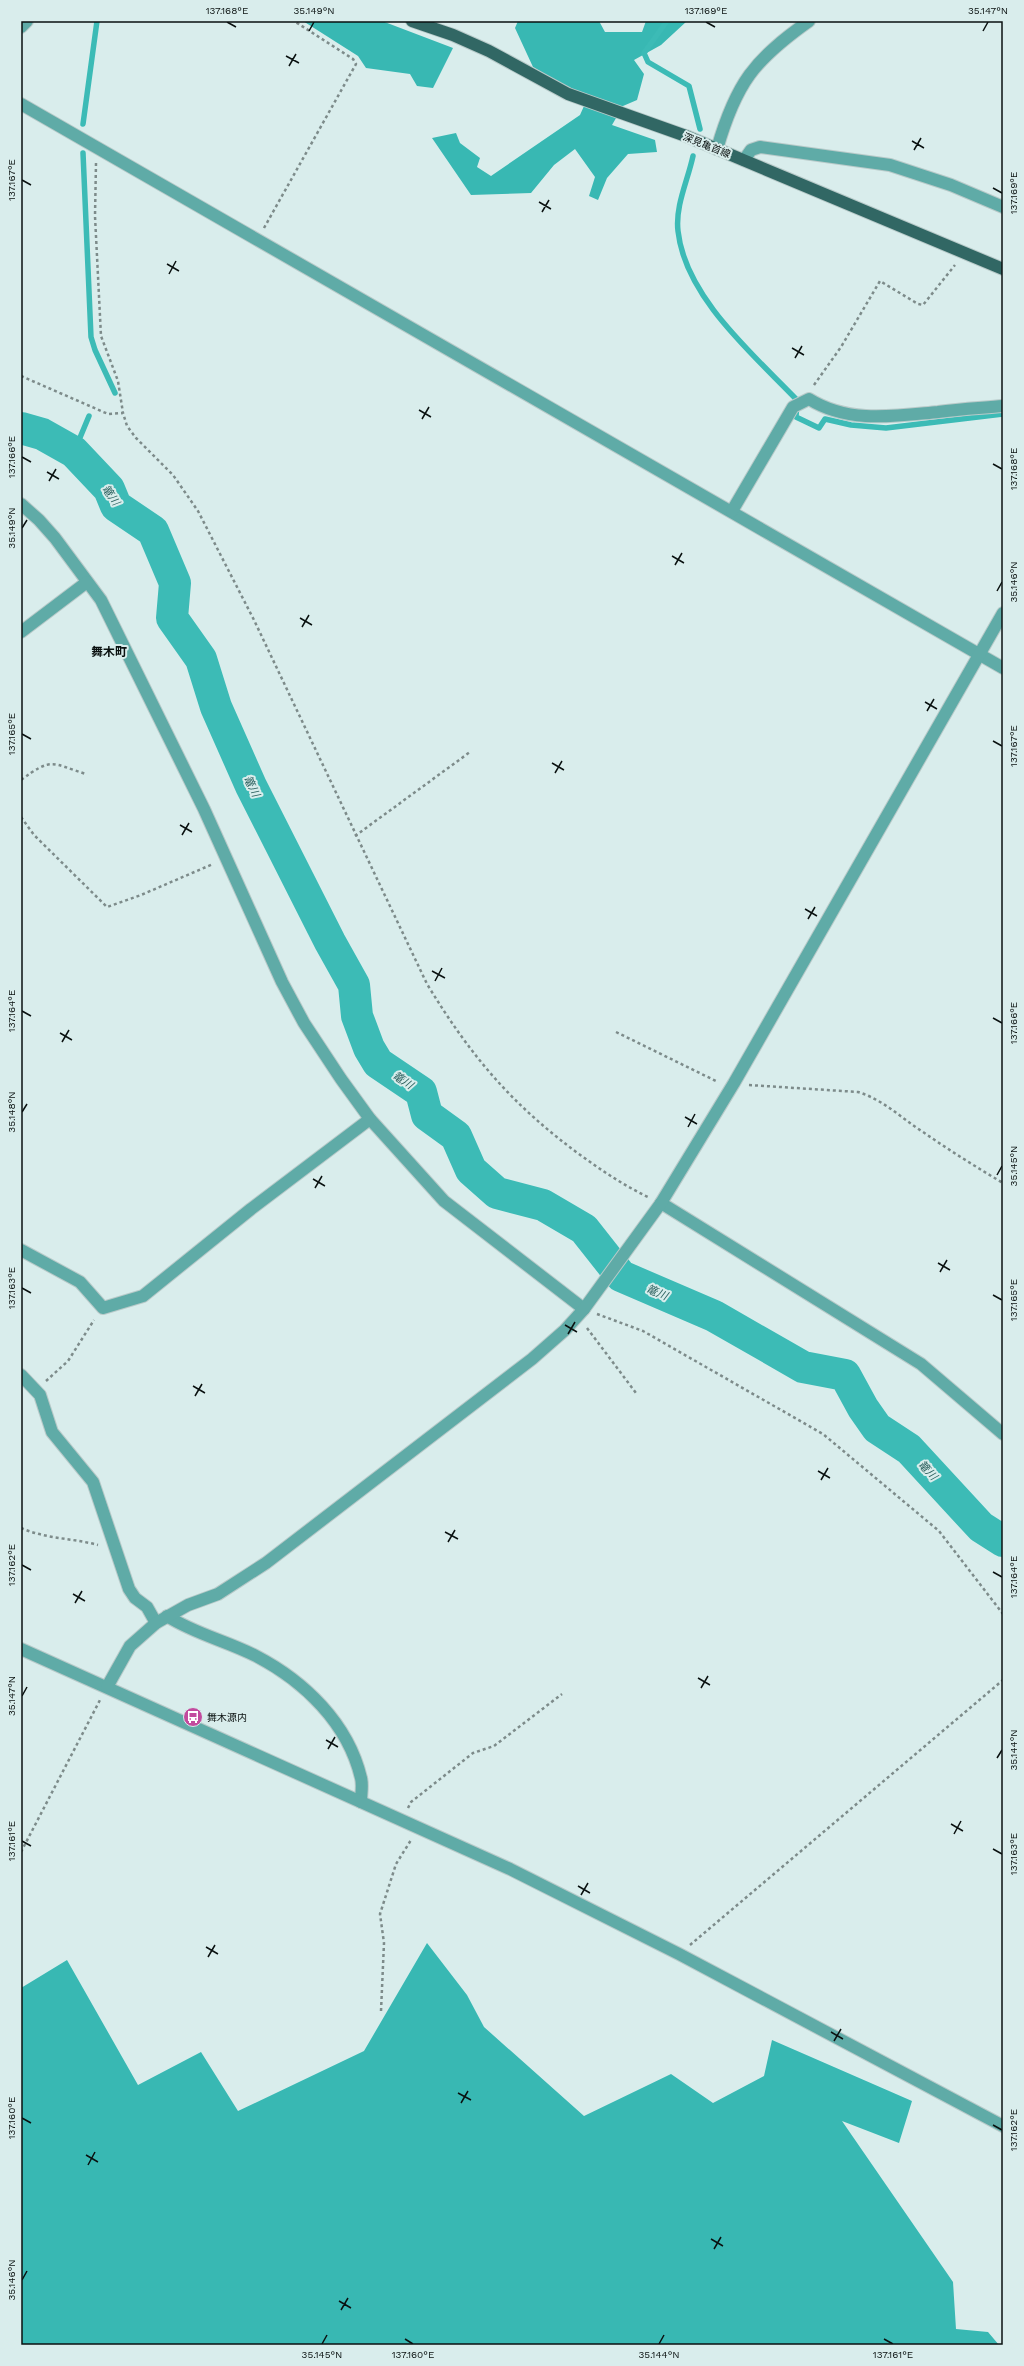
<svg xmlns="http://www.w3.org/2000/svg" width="1024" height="2366" font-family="'Work Sans','Noto Sans JP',sans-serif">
	<rect width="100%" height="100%" fill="#d9edec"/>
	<!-- forest -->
	<g fill="#38b8b3">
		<path d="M 303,21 L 382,21 L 453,48 L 433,88 L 417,86 L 410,74 L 366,68 L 358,56 Z"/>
		<path d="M 518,21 L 599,21 L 605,32 L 642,32 L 646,21 L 687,21 L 661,45 L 634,60 L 644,74 L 637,100 L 623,106 L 612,125 L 655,140 L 657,152 L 628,154 L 607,178 L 598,200 L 589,196 L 595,177 L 575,149 L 554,165 L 531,193 L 471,195 L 432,138 L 456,133 L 460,143 L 480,158 L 477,167 L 491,176 L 580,115 L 588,97 L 571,90 L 533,67 L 515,28 Z"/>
		<path d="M 427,1943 L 467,1995 L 484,2027 L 584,2116 L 671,2074 L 713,2103 L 764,2076 L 772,2040 L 912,2101 L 899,2143 L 842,2121 L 953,2282 L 956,2329 L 988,2332 L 999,2345 L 21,2345 L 21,1988 L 67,1960 L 138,2085 L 201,2052 L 238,2111 L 364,2051 Z"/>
	</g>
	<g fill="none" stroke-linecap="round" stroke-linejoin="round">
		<!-- stream -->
		<g stroke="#3cbbb6" stroke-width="5.5">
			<path d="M 667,21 L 644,53 L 648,62 L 689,86 L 700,129"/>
			<path d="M 83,124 L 97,21"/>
			<path d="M 83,153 L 91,337 L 95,350 L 115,393"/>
			<path d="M 693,156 C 688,180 675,206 678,231 C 685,297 754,355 797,400 L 796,417 L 819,428 L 825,419 L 851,425 L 886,428 L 1003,414"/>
			<path d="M 74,452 L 89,416"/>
		</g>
		<!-- river -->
		<path stroke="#3cbbb6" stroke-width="32" d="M 21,428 L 42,434 L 74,452 L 109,489 L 116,506 L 153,531 L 175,583 L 172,618 L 201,659 L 216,707 L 251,786 L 330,942 L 354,985 L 357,1016 L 369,1048 L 378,1063 L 421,1092 L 427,1115 L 456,1136 L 471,1170 L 497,1193 L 543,1205 L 584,1229 L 621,1276 L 714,1316 L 803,1367 L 845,1375 L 863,1408 L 877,1428 L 909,1449 L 981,1527 L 1003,1541"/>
		<!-- minor casing -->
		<g stroke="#b8cac9" stroke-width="14">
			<g id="minor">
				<path d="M 21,27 L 27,21"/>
				<path d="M 21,104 L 1003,668"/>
				<path d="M 717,149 C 736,83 754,60 809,21"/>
				<path d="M 744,160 L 751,150 L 760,147 L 890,165 L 951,185 L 1003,207"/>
				<path d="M 21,504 L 39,520 L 55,538 L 101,600 L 204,809 L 282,982 L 304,1023 L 341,1079 L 370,1119 L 444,1201 L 584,1309"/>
				<path d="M 732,511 L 793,407 L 809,399 C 849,424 895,416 938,412 C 960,409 981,408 1003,406"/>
				<path d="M 21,632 L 87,582"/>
				<path d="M 661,1203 L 921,1364 L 1003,1434"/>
				<path d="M 21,1250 L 80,1282 L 103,1308 L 143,1296 L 251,1209 L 370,1119"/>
				<path d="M 21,1375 L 40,1395 L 52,1432 L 93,1482 L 129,1589 L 135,1598 L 147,1607 L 156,1623"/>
				<path d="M 167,1616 C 195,1634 227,1641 256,1656 C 304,1681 348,1723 361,1778 C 363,1785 361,1794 361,1802"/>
				<path d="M 21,1649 L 510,1869 L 679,1954 L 1003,2126"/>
				<path d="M 107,1687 L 130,1646 L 156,1623 L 188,1605 L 218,1594 L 266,1563 L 532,1359 L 565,1330 L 584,1309 L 661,1203 L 734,1083 L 1003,613"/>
			</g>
		</g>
		<!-- major casing -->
		<g stroke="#b8cac9" stroke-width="14">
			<path id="major" d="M 412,21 L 453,35 L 489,51 L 568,94 L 686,136 L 1003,269"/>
		</g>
		<!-- path -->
		<g stroke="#7d8b8a" stroke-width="2.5" stroke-dasharray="3 3" stroke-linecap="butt">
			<path d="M 96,163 L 95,216 L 101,336 L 118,381 L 123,413"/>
			<path d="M 264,228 L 356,64 L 353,59 L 294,21"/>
			<path d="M 21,376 L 108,414 L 123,413 L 127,426 L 136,438 L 173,475 L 198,511 L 254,620 L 427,984 C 472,1058 513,1106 583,1157 C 604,1172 625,1186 648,1197"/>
			<path d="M 814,385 L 841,347 L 880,281 L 918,304 L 923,305 L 955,265"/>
			<path d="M 21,780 C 52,757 51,763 86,774"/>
			<path d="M 21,817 L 34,835 L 107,907 L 141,895 L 213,864"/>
			<path d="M 355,836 L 470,752"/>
			<path d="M 616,1032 L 718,1082"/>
			<path d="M 749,1085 L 858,1092 C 884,1100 901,1118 923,1132 C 949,1150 976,1167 1003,1183"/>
			<path d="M 597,1314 L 643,1331 L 823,1434 L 939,1531 L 1003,1614"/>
			<path d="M 587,1328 L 636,1393"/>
			<path d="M 46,1381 L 68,1361 L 94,1320"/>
			<path d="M 21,1528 C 46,1539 72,1538 98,1545"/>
			<path d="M 408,1808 L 411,1802 L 473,1753 L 494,1746 L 562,1694"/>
			<path d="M 21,1852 L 100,1700"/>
			<path d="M 690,1945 L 1003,1680"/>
			<path d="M 381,2011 L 384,1943 L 380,1914 L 396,1864 L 411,1840"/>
		</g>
		<!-- minor -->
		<use href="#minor" stroke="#5faba7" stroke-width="12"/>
		<!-- major -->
		<use href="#major" stroke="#316764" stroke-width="12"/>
	</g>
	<!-- ticks -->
	<path fill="none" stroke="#0a1110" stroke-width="1.5" d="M 227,22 L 236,27M 706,22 L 715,27M 309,31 L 314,22M 983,31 L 988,22M 286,56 L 299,63M 289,66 L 296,54M 912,141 L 924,148M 914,150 L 921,138M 22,180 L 31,185M 993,188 L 1002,193M 539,202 L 551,209M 542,212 L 549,200M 167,264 L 179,271M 169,274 L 176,261M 792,348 L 804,355M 795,358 L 802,346M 419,410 L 431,417M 422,419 L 429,407M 22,457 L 31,462M 993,464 L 1002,469M 47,472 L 59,479M 49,481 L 56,469M 22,528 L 27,520M 672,556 L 684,563M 675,565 L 682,553M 997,591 L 1002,582M 300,618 L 312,625M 302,627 L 309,615M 925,702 L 937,709M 927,711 L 934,699M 22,734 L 31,739M 993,741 L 1002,746M 552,763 L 564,770M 555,773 L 562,761M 180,825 L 192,832M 182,835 L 189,823M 805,909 L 817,916M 808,919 L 815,907M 432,971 L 445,978M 435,981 L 442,968M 22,1011 L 31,1016M 993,1018 L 1002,1023M 60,1033 L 72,1040M 62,1042 L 69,1030M 22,1112 L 27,1104M 685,1117 L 697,1124M 688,1127 L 695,1114M 997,1175 L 1002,1166M 313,1179 L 325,1186M 315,1188 L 322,1176M 938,1263 L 950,1270M 940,1272 L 947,1260M 22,1288 L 31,1293M 993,1295 L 1002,1300M 565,1325 L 577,1332M 568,1334 L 575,1322M 193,1386 L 205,1393M 195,1396 L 202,1384M 818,1471 L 830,1478M 821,1480 L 828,1468M 445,1532 L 458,1539M 448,1542 L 455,1530M 22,1565 L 31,1570M 993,1572 L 1002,1577M 73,1594 L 85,1601M 75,1603 L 82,1591M 698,1678 L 710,1685M 701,1688 L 708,1676M 22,1696 L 27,1687M 326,1740 L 338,1747M 328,1749 L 335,1737M 997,1758 L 1002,1750M 951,1824 L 963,1831M 954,1834 L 961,1821M 22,1841 L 31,1846M 993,1849 L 1002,1854M 578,1886 L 590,1893M 581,1895 L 588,1883M 206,1947 L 218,1954M 208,1957 L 215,1945M 831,2032 L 843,2039M 834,2041 L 841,2029M 458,2093 L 471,2100M 461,2103 L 468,2091M 22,2118 L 31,2123M 993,2125 L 1002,2130M 86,2155 L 98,2162M 88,2165 L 95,2152M 711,2239 L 723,2246M 714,2249 L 721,2237M 22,2280 L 27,2271M 339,2301 L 351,2308M 341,2310 L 348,2298M 405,2339 L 413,2344M 884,2339 L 893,2344M 322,2344 L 327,2335M 659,2344 L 664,2335"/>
	<!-- icons -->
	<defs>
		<g id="bus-disc" transform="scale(1)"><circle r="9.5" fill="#c34a9e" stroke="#d9edec"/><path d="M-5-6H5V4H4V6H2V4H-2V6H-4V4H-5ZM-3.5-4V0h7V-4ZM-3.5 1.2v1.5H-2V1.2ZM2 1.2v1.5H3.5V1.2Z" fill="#fff"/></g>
	</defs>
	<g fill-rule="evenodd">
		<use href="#bus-disc" x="193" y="1717"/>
	</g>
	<g text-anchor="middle" stroke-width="4" stroke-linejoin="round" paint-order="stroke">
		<!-- street labels -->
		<g font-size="10" fill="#0a1110" stroke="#d9edec">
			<text transform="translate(707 145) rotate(22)" y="4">深見亀首線</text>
		</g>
		<!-- poi labels -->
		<g font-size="10" fill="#0a1110" stroke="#d9edec" text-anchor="start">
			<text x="207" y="1721">舞木源内</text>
		</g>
		<!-- water labels -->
		<g font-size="11" font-style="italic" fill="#2d615f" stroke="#d9edec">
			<text transform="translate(111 495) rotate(55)" y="4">篭川</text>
			<text transform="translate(252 786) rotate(64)" y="4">篭川</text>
			<text transform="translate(403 1080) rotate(34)" y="4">篭川</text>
			<text transform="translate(657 1292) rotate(23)" y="4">篭川</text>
			<text transform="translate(928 1470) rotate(47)" y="4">篭川</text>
		</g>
		<!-- quarter labels -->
		<g font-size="12" font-weight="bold" fill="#0a1110" stroke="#d9edec">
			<text x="109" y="656">舞木町</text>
		</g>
	</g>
	<!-- border -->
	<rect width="1024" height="2366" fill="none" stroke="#d9edec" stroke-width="44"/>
	<rect x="22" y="22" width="980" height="2322" fill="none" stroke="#0a1110" stroke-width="1.5"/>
	<g font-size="10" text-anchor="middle" fill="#0a1110">
		<text x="227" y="14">137.168°E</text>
		<text x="314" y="14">35.149°N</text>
		<text x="706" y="14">137.169°E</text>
		<text x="988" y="14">35.147°N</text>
		<text transform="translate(11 180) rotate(-90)" y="4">137.167°E</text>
		<text transform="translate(1013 193) rotate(-90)" y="4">137.169°E</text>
		<text transform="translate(11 457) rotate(-90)" y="4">137.166°E</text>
		<text transform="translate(1013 469) rotate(-90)" y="4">137.168°E</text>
		<text transform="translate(11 528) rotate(-90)" y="4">35.149°N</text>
		<text transform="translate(1013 582) rotate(-90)" y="4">35.146°N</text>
		<text transform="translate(11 734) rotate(-90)" y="4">137.165°E</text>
		<text transform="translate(1013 746) rotate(-90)" y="4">137.167°E</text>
		<text transform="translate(11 1011) rotate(-90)" y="4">137.164°E</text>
		<text transform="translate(1013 1023) rotate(-90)" y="4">137.166°E</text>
		<text transform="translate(11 1112) rotate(-90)" y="4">35.148°N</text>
		<text transform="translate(1013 1166) rotate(-90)" y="4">35.145°N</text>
		<text transform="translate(11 1288) rotate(-90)" y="4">137.163°E</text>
		<text transform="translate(1013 1300) rotate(-90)" y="4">137.165°E</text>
		<text transform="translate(11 1565) rotate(-90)" y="4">137.162°E</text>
		<text transform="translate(1013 1577) rotate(-90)" y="4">137.164°E</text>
		<text transform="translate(11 1696) rotate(-90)" y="4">35.147°N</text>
		<text transform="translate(1013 1750) rotate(-90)" y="4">35.144°N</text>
		<text transform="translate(11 1841) rotate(-90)" y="4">137.161°E</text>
		<text transform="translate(1013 1854) rotate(-90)" y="4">137.163°E</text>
		<text transform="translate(11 2118) rotate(-90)" y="4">137.160°E</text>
		<text transform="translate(1013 2130) rotate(-90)" y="4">137.162°E</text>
		<text transform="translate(11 2280) rotate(-90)" y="4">35.146°N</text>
		<text x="322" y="2358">35.145°N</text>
		<text x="413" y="2358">137.160°E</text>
		<text x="659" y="2358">35.144°N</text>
		<text x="893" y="2358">137.161°E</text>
	</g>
</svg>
